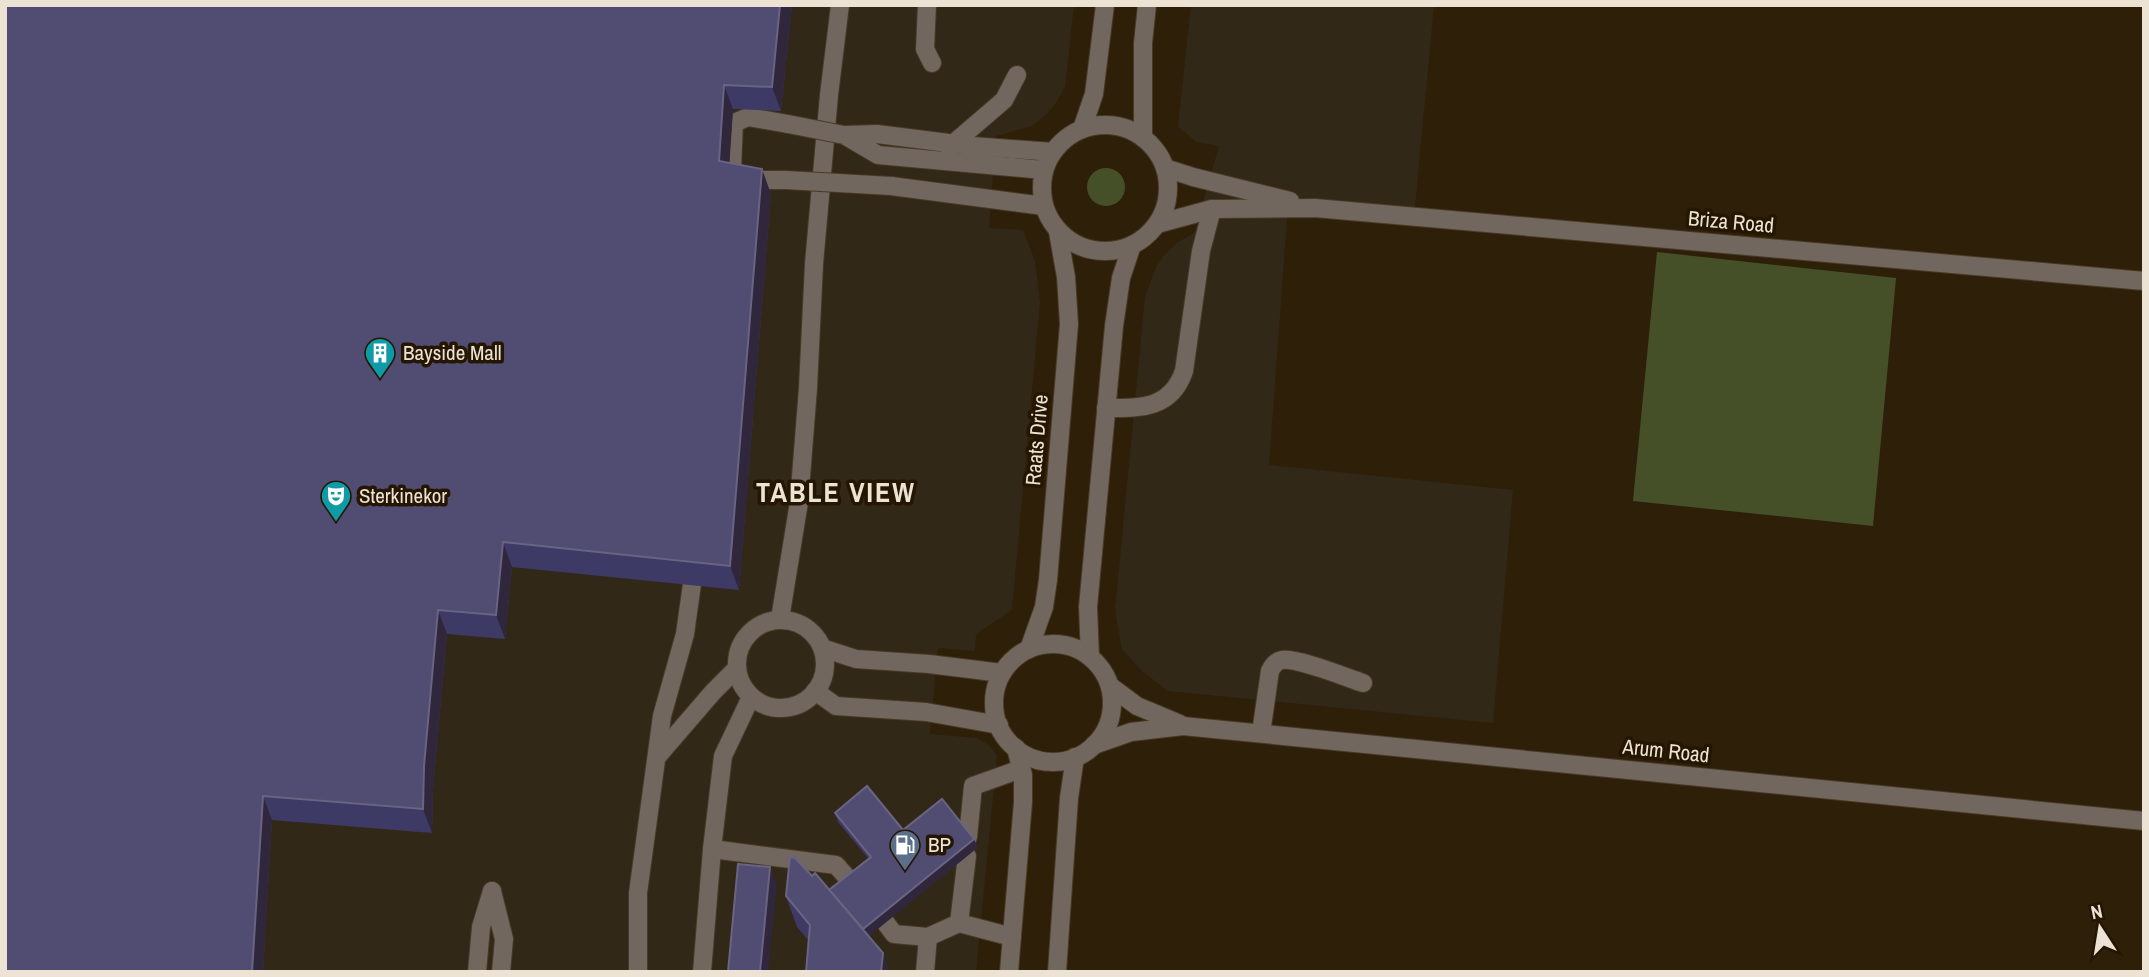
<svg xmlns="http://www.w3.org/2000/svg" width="2149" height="977" font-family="'Archivo Narrow',sans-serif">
	<rect width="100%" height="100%" fill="#2e1f08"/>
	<!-- commercial -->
	<g fill="#322818">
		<path d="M 5,5 L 1074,5 L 1065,87 L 1056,103 L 1045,116 L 1032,126 L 996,136 L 989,228 L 1023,230 L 1035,261 L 1040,303 L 1012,610 L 976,634 L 975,651 L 938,648 L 930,734 L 977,738 L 989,745 L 997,756 L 976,972 L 5,972 Z"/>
		<path d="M 1191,5 L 1434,5 L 1414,217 L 1288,206 L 1269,465 L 1513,490 L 1493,723 L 1168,691 L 1142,671 L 1122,649 L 1115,611 L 1145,297 L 1156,267 L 1165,254 L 1178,242 L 1194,233 L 1219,146 L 1197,142 L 1178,127 Z"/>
	</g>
	<!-- green -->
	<g fill="#465028">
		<circle cx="1106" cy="187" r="19"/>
		<path d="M 1657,252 L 1896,278 L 1873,526 L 1633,501 Z"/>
	</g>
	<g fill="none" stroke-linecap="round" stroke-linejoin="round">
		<!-- minor casing -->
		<g stroke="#493a25" stroke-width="20">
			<g id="minor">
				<path d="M 927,5 L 925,49 L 932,63"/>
				<circle cx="1105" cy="188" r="63"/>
				<path d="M 1082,129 L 1094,94 L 1105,5"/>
				<path d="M 844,135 L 877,134 L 972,146 L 1053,152"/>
				<path d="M 844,135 L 878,155 L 1044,170"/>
				<path d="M 1143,138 L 1143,43 L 1147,5"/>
				<path d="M 950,149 L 954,143 L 1004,100 L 1017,75"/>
				<path d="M 1165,168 L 1193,177 L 1290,201"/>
				<path d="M 786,180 L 742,180 L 732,169 L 734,123 L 748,117 L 788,124"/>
				<path d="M 891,186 L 1044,206"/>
				<path d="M 1157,224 L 1212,209 L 1315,208 L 2144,281"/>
				<path d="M 1106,408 C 1141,408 1171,409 1184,371 L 1201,251 L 1212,209"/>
				<path d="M 780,619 L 799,502 L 808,388 L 814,264 L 829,95 L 840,5"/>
				<circle cx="781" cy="664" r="44"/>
				<circle cx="1053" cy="703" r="59"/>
				<path d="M 822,648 L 856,659 L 929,664 L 1002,673"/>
				<path d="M 1029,649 L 1044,607 L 1048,580 L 1069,324 L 1066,277 L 1058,232"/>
				<path d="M 1090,657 L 1088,607 L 1114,326 L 1121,278 L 1132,245"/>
				<path d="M 1110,686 L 1137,706 L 1180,724"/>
				<path d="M 815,691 L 836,706 L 926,712 L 999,725"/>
				<path d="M 1261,733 L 1270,671 C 1273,665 1276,661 1282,660 C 1298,658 1345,677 1363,683"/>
				<path d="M 1094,745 L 1131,732 L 1183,726 L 2144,821"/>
				<path d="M 657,757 L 713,692 L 737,668"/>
				<path d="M 968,837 L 973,786 L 1021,769"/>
				<path d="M 712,849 L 836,865 L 852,883"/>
				<path d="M 492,891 L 504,939 L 501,972"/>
				<path d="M 885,922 L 894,934 L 928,937"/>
				<path d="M 959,923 L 967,856"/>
				<path d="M 477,972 L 481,927 L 492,891"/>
				<path d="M 638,972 L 638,893 L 662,716 L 685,634 L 692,584"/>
				<path d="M 702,972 L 712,849 L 723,756 L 751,697"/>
				<path d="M 925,972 L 928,937 L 959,923 L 1012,937"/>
				<path d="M 1009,972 L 1023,802 L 1023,775 L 1016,748"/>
				<path d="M 1057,972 L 1069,798 L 1075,757"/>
			</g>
		</g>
		<!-- minor -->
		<use href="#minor" stroke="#72675e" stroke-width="18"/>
		<!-- minor-bridge casing -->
		<g stroke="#493a25" stroke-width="20" stroke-linecap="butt">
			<g id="minor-bridge">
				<path d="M 788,124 L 844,135"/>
				<path d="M 786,180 L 891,186"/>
			</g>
		</g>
		<!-- minor-bridge -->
		<use href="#minor-bridge" stroke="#72675e" stroke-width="18"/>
	</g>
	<!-- wall -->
	<g fill="#3e3a66">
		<path d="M 5,5 L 792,5 L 781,111 L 733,109 L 729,163 L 771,194 L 739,590 L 512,567 L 505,639 L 447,634 L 433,790 L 432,833 L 272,820 L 263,972 Z"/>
		<path d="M 835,813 L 903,830 L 974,839 L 977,848 L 868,936 L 809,941 L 797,927 L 786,896 L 812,876 L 829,890 L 868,858 L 838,822 Z"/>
	</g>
	<!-- shaded-wall -->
	<g fill="#30273c">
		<path d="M 780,5 L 792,5 L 781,111 L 772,87 Z"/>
		<path d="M 724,85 L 733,109 L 728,186 L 719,161 Z"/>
		<path d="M 762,169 L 771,194 L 739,590 L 730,566 Z"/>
		<path d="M 503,542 L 512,567 L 505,639 L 496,615 Z"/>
		<path d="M 438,610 L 447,634 L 433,790 L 432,833 L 423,809 L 424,766 Z"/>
		<path d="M 263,796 L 272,820 L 263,972 L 252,972 Z"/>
		<path d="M 974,839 L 977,848 L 862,942 L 858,933 Z"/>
		<path d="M 770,867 L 777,884 L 768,972 L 760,972 Z"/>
		<path d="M 883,953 L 890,972 L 881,972 Z"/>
	</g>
	<!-- building -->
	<g fill="#514c72" stroke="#696482" stroke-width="2">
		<path d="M 5,5 L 780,5 L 772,87 L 724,85 L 719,161 L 762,169 L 730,566 L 503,542 L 496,615 L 438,610 L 424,766 L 423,809 L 263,796 L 252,972 L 5,972 Z"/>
		<path d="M 867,786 L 903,830 L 942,799 L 974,839 L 863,929 L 829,890 L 871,857 L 835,813 Z"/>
		<path d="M 790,857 L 795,858 L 812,876 L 815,873 L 883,953 L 881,972 L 806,972 L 810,925 L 786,896 Z"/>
		<path d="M 738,864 L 770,867 L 760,972 L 728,972 Z"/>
	</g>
	<!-- icons -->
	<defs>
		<g id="building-pin" transform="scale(1.575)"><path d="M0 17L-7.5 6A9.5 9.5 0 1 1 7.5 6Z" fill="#0f9aa8" stroke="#241601"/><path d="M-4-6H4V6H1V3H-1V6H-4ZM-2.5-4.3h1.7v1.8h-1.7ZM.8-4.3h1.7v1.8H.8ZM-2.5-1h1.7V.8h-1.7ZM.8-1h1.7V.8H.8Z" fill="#fff"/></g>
		<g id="theatre-pin" transform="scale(1.575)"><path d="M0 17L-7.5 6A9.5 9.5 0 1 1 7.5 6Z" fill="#0f9aa8" stroke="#241601"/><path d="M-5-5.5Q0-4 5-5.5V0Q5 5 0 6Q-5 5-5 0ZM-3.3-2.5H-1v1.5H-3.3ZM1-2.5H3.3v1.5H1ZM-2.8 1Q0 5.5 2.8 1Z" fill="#fff"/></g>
		<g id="fuel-pin" transform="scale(1.575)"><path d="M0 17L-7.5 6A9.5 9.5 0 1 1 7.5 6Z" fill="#5c6f8a" stroke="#241601"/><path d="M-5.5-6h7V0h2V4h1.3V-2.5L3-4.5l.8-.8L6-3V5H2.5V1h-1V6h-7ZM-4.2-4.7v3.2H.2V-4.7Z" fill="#fff"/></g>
	</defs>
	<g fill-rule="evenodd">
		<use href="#building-pin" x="380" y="353"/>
		<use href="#theatre-pin" x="336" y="496"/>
		<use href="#fuel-pin" x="905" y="845"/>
	</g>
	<g text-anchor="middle" stroke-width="7" stroke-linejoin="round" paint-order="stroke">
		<!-- street labels -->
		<g font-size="21" fill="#ece3d5" stroke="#241601">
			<text transform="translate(1731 222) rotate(5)" y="7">Briza Road</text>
			<text transform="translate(1037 440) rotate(-85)" y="7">Raats Drive</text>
			<text transform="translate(1666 751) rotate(6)" y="7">Arum Road</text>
		</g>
		<!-- poi labels -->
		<g font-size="21" fill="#ece3d5" stroke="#241601" text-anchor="start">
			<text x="403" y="360">Bayside Mall</text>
			<text x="359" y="503">Sterkinekor</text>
			<text x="928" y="852">BP</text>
		</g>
		<!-- district labels -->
		<g font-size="28" font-weight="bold" letter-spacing="2" fill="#ece3d5" stroke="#241601">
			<text x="836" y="502">TABLE VIEW</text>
		</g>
	</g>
	<!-- border -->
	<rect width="2149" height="977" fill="none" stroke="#ece3d5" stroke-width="14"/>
	<!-- north arrow -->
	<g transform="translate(2100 928) rotate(348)" stroke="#241601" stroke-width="5" paint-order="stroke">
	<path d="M0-5L12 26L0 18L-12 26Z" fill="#ece3d5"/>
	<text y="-10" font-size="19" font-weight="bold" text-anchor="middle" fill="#ece3d5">N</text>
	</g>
</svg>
